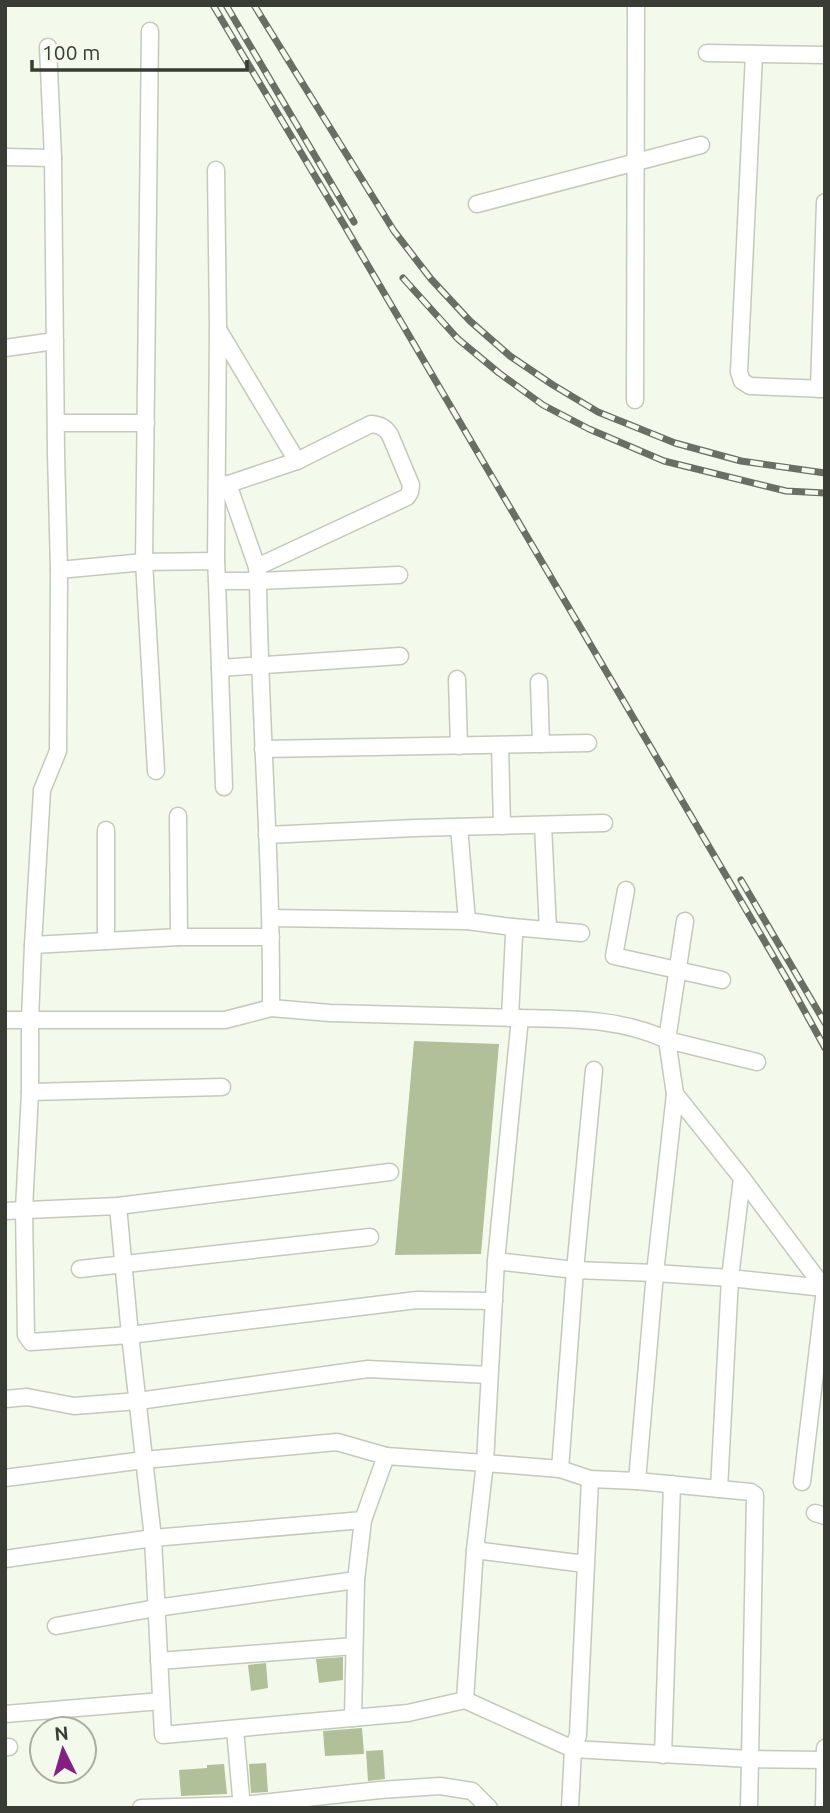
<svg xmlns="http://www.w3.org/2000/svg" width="830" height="1813" font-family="Ubuntu,sans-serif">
	<rect width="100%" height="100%" fill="#f4faeb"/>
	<!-- building -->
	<g fill="#b1c098">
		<path d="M 414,1041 L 499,1044 L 481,1254 L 395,1255 Z"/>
		<path d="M 343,1657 L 343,1680 L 319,1683 L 316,1659 Z"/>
		<path d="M 266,1663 L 268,1688 L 251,1691 L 248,1665 Z"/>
		<path d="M 362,1728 L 364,1754 L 325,1756 L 323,1731 Z"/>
		<path d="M 383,1750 L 385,1779 L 368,1781 L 366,1751 Z"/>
		<path d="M 266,1763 L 268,1792 L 251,1793 L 249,1764 Z"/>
		<path d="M 224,1764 L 227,1794 L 181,1796 L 179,1770 L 207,1768 L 207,1765 Z"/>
	</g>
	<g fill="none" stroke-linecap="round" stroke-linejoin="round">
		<!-- minor casing -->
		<g stroke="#c4cabb" stroke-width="19">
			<g id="minor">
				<path d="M 150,31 L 144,562 L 156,771"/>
				<path d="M 48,47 L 53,158 L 56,453 L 59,570 L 144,562 L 216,561 L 217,581 L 258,581 C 260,723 272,865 271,1008"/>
				<path d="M 707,53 L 825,55"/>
				<path d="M 754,54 L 739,372 L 742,381 L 750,386 L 825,389"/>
				<path d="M 5,157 L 53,158"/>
				<path d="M 216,170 L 218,328 L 216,561"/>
				<path d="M 477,204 L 701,145"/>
				<path d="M 219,331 L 297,461"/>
				<path d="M 5,348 L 55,341"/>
				<path d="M 819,389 L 825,202"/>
				<path d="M 635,400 L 636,5"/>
				<path d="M 56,423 L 146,423"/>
				<path d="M 228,484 L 257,567"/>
				<path d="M 217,488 L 297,461 L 371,424 C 380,425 385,427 390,435 L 411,485 L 410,492 L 407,497 L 257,567 L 258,581 L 399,575"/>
				<path d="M 59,570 L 58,751 L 42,790 L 33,945 L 179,937 L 271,937"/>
				<path d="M 217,581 L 224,787"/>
				<path d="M 220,668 L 400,656"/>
				<path d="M 457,679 L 459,746"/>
				<path d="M 539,682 L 541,744"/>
				<path d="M 500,745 L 502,826"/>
				<path d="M 263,749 L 588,743"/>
				<path d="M 178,816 L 179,937"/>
				<path d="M 543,825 L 548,930"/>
				<path d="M 459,827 L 467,921"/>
				<path d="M 267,835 L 415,828 L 604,823"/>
				<path d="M 626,890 L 614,956 L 722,980"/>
				<path d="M 271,918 L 467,921 L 512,927 L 514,935 L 510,1018"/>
				<path d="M 685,921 L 667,1040 L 757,1062"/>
				<path d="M 512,927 L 581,933"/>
				<path d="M 106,941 L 106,830"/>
				<path d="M 33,945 L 30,1021 L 30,1092 L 24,1209 L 26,1335 L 31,1342 L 130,1335 L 417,1300 L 494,1301"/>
				<path d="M 520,1018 C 570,1019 621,1018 667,1040 L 675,1094"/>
				<path d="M 5,1020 L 225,1020 L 271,1008 L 330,1013 L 520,1018 L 496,1261 L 575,1270 L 655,1273 L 675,1094 L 742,1178 L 824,1288"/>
				<path d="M 30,1092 L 222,1087"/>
				<path d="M 118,1206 L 390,1172"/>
				<path d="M 5,1211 L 118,1206 L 130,1335 L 153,1538 L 5,1559"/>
				<path d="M 80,1269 L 370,1237"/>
				<path d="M 5,1399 L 27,1397 L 74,1406 L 138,1401 L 368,1369 L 489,1375"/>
				<path d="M 560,1469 L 575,1270 L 594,1070"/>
				<path d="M 5,1478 L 144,1460 L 337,1442 L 386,1456"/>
				<path d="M 637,1481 L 655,1273 L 730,1278 L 824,1288"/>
				<path d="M 802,1482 L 825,1289"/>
				<path d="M 719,1489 L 730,1278 L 742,1178"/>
				<path d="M 815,1513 L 825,1516"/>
				<path d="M 475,1550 L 585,1564"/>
				<path d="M 56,1626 L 156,1608 L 356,1580"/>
				<path d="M 159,1661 L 354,1646"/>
				<path d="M 465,1700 L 408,1713 L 163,1735 L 153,1538 L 363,1520 L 386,1456 L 485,1463 L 475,1550 L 465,1700 L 573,1749 L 750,1759 L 755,1495 L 751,1492 L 637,1481 L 590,1479 L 560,1469 L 485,1463 L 496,1261"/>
				<path d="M 5,1714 L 161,1701"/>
				<path d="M 353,1718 L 356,1580 L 363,1520"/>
				<path d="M 235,1729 L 242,1808"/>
				<path d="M 5,1747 L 9,1747"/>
				<path d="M 663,1755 L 672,1484"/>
				<path d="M 141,1808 L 242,1805 L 380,1790 L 440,1786 L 472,1791 L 489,1808"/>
				<path d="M 570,1808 L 573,1749 L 578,1735 L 590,1479"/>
				<path d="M 749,1808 L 750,1759 L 825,1760"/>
				<path d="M 824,1808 L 825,1748"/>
			</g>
		</g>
		<!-- minor -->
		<use href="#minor" stroke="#fff" stroke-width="16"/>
		<!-- rail casing -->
		<g stroke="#6b6e65" stroke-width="7">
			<g id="rail">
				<path d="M 213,5 L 343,223 L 789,983 L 825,1048"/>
				<path d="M 226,5 L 354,222"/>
				<path d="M 254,5 L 394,231 L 431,279 L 470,321 L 510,356 L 553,385 L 598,412 L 675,443 L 741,461 L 825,473"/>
				<path d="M 403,278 L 458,339 L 499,373 L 543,405 L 589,429 L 664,461 L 786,491 L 825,493"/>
				<path d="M 741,880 L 825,1023"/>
			</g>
		</g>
		<!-- rail -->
		<use href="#rail" stroke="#f4faeb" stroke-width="4.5" stroke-dasharray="13" stroke-linecap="butt"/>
	</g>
	<!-- border -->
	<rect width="830" height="1813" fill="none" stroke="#393b35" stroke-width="14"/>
	<!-- north arrow -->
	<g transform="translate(63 1750) rotate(355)"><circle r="33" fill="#f4faeb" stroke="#a9aea2" stroke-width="2"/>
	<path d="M0-5L12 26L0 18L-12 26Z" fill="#871e84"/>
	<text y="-10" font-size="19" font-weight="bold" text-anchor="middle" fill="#393b35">N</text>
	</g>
	<!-- scale -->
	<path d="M32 60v10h215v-10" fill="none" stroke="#393b35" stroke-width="3.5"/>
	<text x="42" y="60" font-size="21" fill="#393b35" stroke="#f4faeb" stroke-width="5" paint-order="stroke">100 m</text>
</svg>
